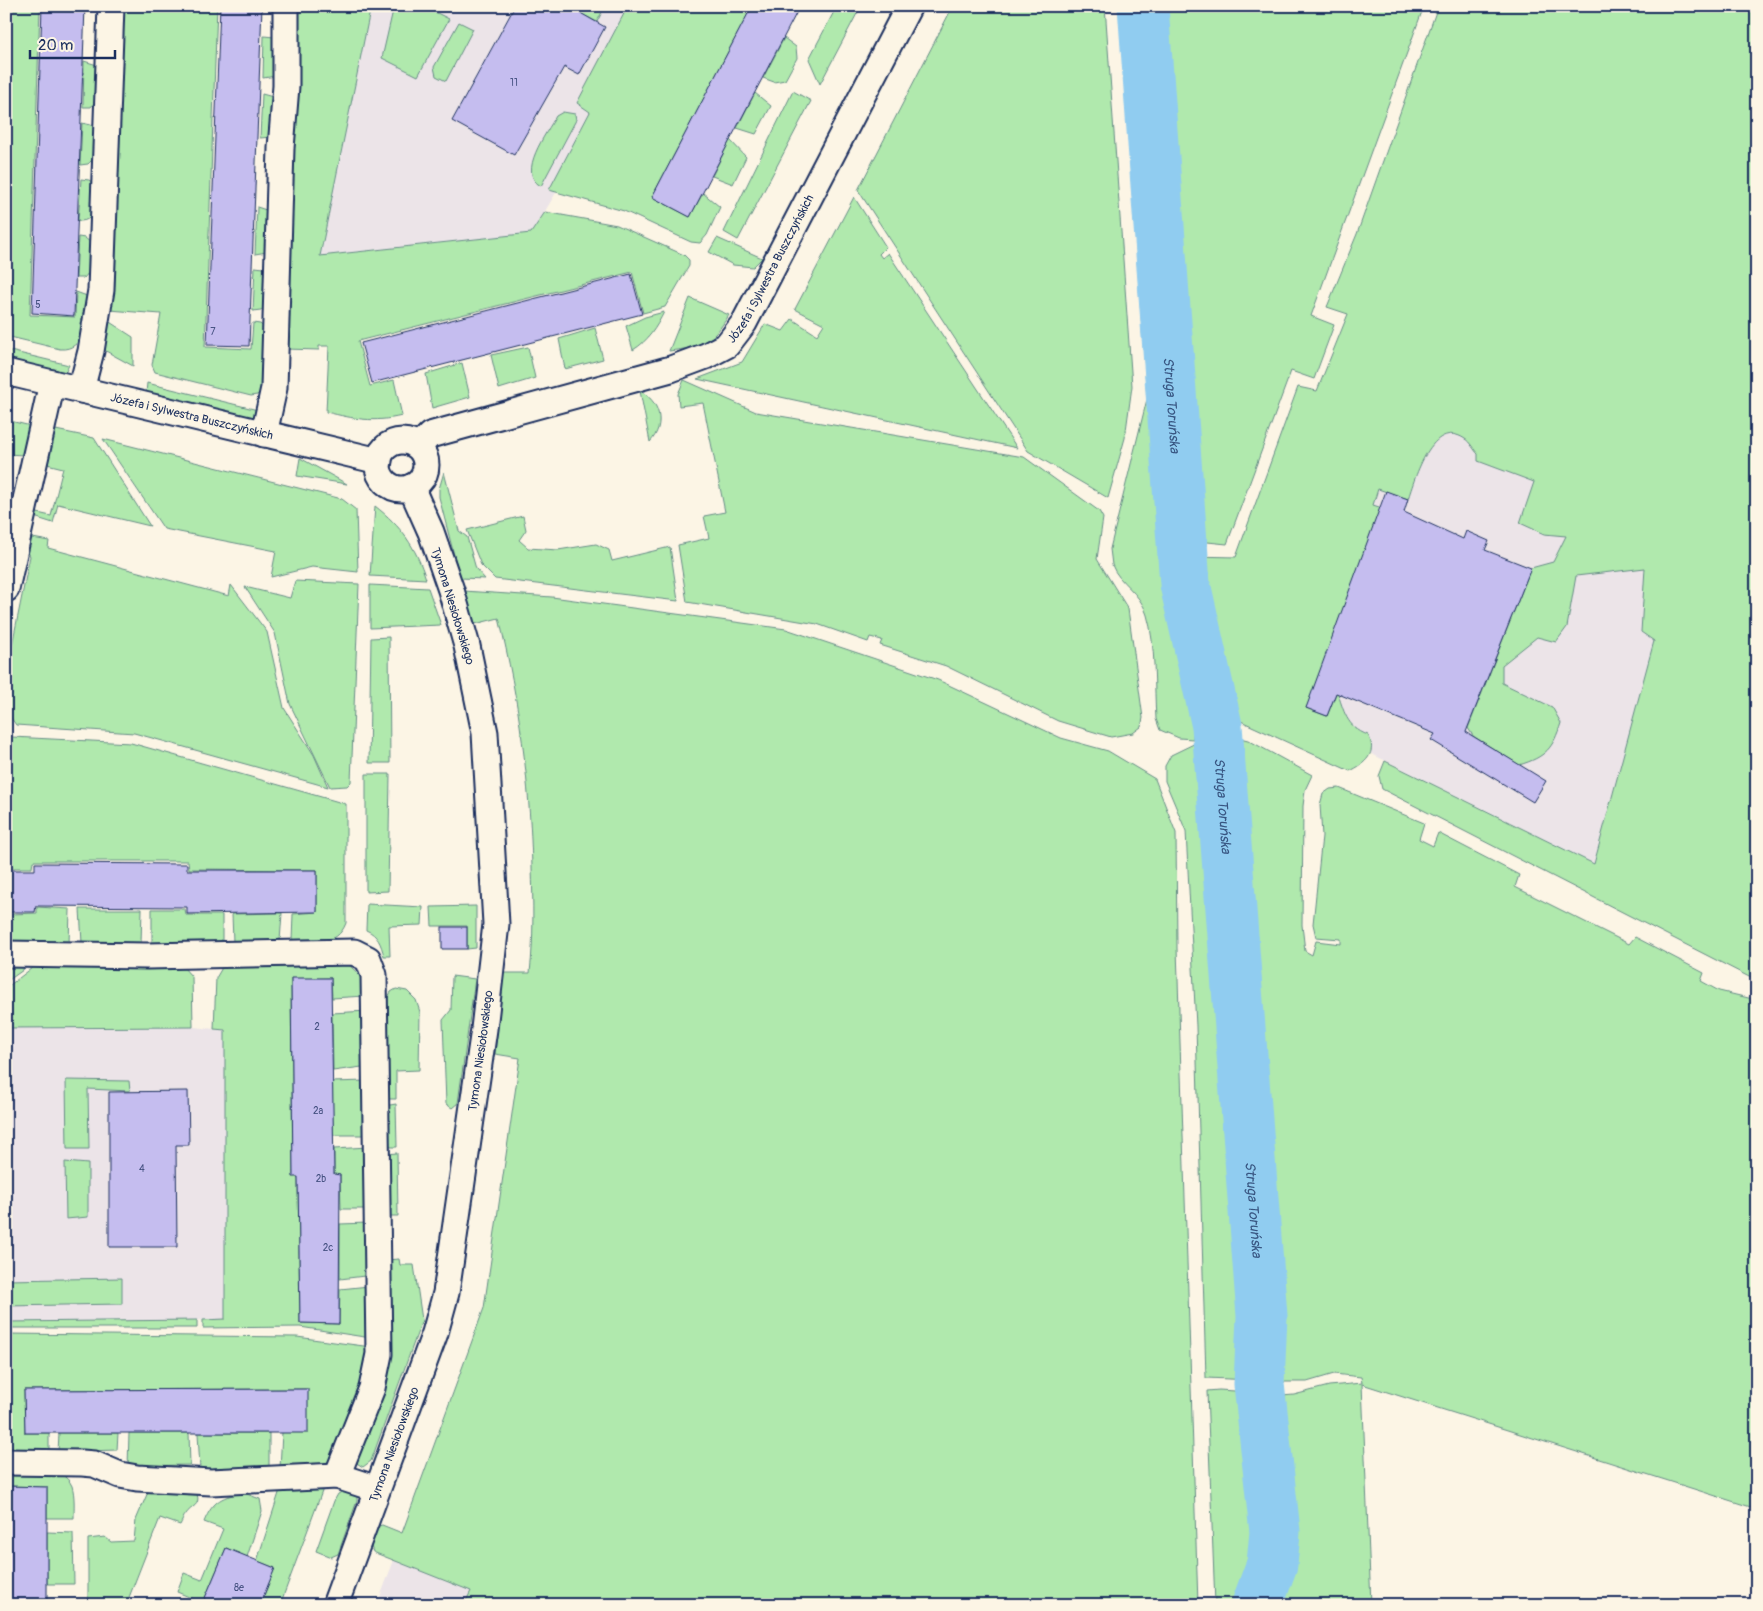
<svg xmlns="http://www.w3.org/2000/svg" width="1763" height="1611" font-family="Pangolin,sans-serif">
	<rect width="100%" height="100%" fill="#fcf5e5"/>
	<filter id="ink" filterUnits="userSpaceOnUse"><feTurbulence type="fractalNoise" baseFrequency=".02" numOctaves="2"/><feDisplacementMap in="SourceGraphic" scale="10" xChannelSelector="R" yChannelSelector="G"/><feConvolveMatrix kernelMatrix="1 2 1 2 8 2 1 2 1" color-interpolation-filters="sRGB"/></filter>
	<g filter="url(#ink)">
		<!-- built -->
		<g fill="#ece4e8">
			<path d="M 371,6 L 667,6 L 532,233 L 320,256 Z"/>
			<path d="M 1394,247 L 1740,332 L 1594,864 L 1291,714 Z"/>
			<path d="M 193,1027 L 225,1030 L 225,1320 L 6,1322 L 6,1028 Z"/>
			<path d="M 394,1560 L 471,1591 L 464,1605 L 377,1605 Z"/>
		</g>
		<!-- green -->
		<g fill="#b0e9ad" stroke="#668c86">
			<path d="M 6,6 L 40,6 L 30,315 L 75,317 L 76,292 L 87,296 L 90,301 C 86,320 85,351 60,349 L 6,336 Z"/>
			<path d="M 120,6 L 217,6 L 205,347 L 251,349 L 253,323 L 260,324 L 266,329 L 262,391 L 257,395 L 251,396 L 155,372 L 152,365 L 161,314 L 109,310 Z"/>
			<path d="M 294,6 L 371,6 L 320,256 L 531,233 L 545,212 L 617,225 L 684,255 L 689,260 L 689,266 L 665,307 L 643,313 L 632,272 L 358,341 L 370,386 L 394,380 L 402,416 C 373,423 355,419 326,412 L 329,346 L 319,346 L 319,350 L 285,349 Z"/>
			<path d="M 394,6 L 423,6 L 449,19 L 418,76 L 382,58 Z"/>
			<path d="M 567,6 L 605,6 L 597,22 Z"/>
			<path d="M 628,6 L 744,6 L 750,10 L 652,197 L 690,217 L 703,193 L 720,207 L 707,235 L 700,243 L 691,242 L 624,211 L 549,190 L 590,112 L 577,103 Z"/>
			<path d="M 837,6 L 861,6 L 820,84 L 809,59 Z"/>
			<path d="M 953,6 L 1105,6 L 1132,386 L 1125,438 L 1108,498 L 1028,451 L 858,190 Z"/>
			<path d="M 1119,6 L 1140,6 L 1178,579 L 1193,651 L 1193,739 L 1179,738 L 1160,730 L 1156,719 C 1154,687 1156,645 1147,615 C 1140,591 1119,584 1112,565 C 1111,560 1111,554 1110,549 L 1147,399 Z"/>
			<path d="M 1159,6 L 1424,6 L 1311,316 L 1334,325 L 1314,379 L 1291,371 L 1227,544 L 1188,540 Z"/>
			<path d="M 1438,6 L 1757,6 L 1757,981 L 1382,789 L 1379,776 L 1385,761 L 1594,864 L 1654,641 L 1641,632 L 1645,568 L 1576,576 L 1567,627 L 1556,642 L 1537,637 L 1502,665 L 1502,683 L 1552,707 L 1561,723 C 1553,748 1546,757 1519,765 L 1473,736 L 1468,728 L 1531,568 L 1553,562 L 1566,536 L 1544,534 L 1520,523 L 1534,482 L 1478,461 L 1478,454 C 1474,450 1470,442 1465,439 C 1432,417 1415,478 1408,499 L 1378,489 L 1373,505 L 1403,515 L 1306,708 L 1327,716 L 1337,691 C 1344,711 1346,727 1368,735 C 1378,753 1365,764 1350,771 L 1219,711 L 1189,581 L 1192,556 L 1236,557 L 1298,387 L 1317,391 L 1348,314 L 1327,307 L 1357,234 Z"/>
			<path d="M 459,22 L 473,29 L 446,81 L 436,76 L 434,67 Z"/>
			<path d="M 264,36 L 274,37 L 276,76 L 263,78 Z"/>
			<path d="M 784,38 L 796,47 L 797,58 L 785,80 L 774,82 L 763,78 Z"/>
			<path d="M 84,61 L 97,65 L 98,97 L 91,107 L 83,107 Z"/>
			<path d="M 793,91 L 811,101 L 738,240 L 724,232 Z"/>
			<path d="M 755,93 L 771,106 L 756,134 L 737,128 Z"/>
			<path d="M 262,94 L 273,97 L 272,137 L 260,138 Z"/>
			<path d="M 563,112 L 575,114 L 576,120 L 541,186 C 516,173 547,133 556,116 Z"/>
			<path d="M 82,123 L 91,125 L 97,130 L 97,155 L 88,164 L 80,165 Z"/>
			<path d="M 730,140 L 746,157 L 733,184 L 712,176 Z"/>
			<path d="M 81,179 L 89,180 L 93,183 C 94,198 100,222 78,221 Z"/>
			<path d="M 854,197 L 886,247 L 879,254 L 882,258 L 888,253 L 1017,448 L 697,379 L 742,362 L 765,324 L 783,331 L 792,319 L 817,335 L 824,324 L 795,309 Z"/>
			<path d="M 257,207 L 269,211 L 267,252 L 255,254 Z"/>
			<path d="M 78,237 L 85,238 L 91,243 L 94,266 L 84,278 L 76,278 Z"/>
			<path d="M 717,238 L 762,258 L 753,267 L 733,265 L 709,252 Z"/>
			<path d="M 255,267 L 264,268 L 270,272 L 268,309 L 253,311 Z"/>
			<path d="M 690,298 L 729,315 C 710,345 702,347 669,351 Z"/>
			<path d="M 664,312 C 656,328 648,341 633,350 L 626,326 L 645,317 Z"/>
			<path d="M 105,319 L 133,337 L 133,366 L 104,350 Z"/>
			<path d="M 595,328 L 603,359 L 565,369 L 559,339 Z"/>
			<path d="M 528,347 L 535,378 L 499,389 L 491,355 Z"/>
			<path d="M 6,350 L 69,365 L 66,371 L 60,373 L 6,360 Z"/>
			<path d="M 462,363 L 470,397 L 432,408 L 426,374 Z"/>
			<path d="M 684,380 L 756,412 L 1024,457 L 1099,511 L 1103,518 L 1097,559 L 1128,609 L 1143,718 L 1141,727 L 1133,733 L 1111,737 L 1058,721 L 946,666 L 880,645 L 882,640 L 870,637 L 868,642 L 817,624 L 687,602 L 678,545 L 709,538 L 704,516 L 725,512 L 703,403 L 679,406 L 678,394 Z"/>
			<path d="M 147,383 L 262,411 L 259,420 L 146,393 Z"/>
			<path d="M 640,391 C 660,401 666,425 650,442 Z"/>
			<path d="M 6,420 L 31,426 L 24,455 L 6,454 Z"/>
			<path d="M 51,429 L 94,438 L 150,526 L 58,504 L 53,523 L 31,516 L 33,512 L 51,516 L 63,468 L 43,463 Z"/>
			<path d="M 103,439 L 342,499 L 356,510 L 358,572 L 312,567 L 271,577 L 276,551 L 164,529 Z"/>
			<path d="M 300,458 L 347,484 L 297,476 Z"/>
			<path d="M 444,472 L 459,531 L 467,537 L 476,569 L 485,579 L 460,578 L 439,497 L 439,489 Z"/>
			<path d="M 375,506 C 401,526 416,547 426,579 L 370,576 Z"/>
			<path d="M 523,516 L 526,530 L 519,540 L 528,548 L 558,550 L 596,544 L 609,550 L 612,561 L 670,547 L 678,601 L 495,579 L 481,565 L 467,530 Z"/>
			<path d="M 27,537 L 49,541 L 48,548 L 229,596 L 231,585 L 267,632 L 284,708 L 314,755 L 328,787 L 134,733 L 16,725 L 6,711 L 6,675 L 30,556 L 25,547 Z"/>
			<path d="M 295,581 L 359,584 L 351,782 L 347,786 L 330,787 L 290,704 L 275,633 L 245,587 L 290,598 Z"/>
			<path d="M 370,585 L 428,588 L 441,625 L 370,628 Z"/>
			<path d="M 464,591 L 552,597 L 786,629 L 938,680 L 1061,738 L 1108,751 L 1155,779 L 1176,833 L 1177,948 L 1198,1605 L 464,1605 L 471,1591 L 373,1552 L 370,1544 L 375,1527 L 382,1525 L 402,1533 L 484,1308 L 520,1058 L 495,1054 L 503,973 L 530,973 C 534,937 533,903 532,867 C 530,782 519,700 499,618 L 475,624 Z"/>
			<path d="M 389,637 L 390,763 L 369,763 L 371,638 Z"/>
			<path d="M 6,731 L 12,737 L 131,743 L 346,804 L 346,923 C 337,947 313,942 292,941 L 293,914 L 317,912 L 317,870 L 189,869 L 188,861 L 33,861 L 32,868 L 6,868 Z"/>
			<path d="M 1224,734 L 1248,740 L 1312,775 L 1305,790 L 1303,806 L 1302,925 L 1305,951 L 1312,955 L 1316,941 L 1341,944 L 1341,939 L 1316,937 L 1313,924 L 1322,836 L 1320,805 L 1323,794 L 1330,789 L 1339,788 L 1424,823 L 1419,839 L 1433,846 L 1438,833 L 1519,875 L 1515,887 L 1629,944 L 1635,937 L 1704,973 L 1701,981 L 1719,991 L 1757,1000 L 1757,1509 L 1362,1384 L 1371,1605 L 1267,1605 L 1279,1573 L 1283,1551 L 1274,1421 L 1268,1397 L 1294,1395 L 1329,1386 L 1362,1383 L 1361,1377 L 1334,1374 L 1307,1382 L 1266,1382 L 1269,1313 L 1228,811 Z"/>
			<path d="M 1204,739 L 1213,748 L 1253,1380 L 1206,1378 L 1196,1026 L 1186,831 L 1165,781 L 1165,766 L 1171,755 Z"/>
			<path d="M 366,774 L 390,774 L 388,891 L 366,892 Z"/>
			<path d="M 367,904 L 423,907 L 422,925 L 389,926 L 390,956 L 384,956 C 381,944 378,935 366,930 Z"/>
			<path d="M 476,906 L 476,948 L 467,949 L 467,926 L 432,926 L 431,907 Z"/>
			<path d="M 37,907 L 70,909 L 69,944 L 11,945 L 12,914 L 37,913 Z"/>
			<path d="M 80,909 L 142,909 L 141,943 L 82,943 Z"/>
			<path d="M 152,909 L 185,909 L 186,915 L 222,915 L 222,943 L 152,944 Z"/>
			<path d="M 282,913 L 280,941 L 233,942 L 232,914 Z"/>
			<path d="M 6,961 L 26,961 L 23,970 L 6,982 Z"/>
			<path d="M 348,964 L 367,982 L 365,996 L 332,998 L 331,978 L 291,979 L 293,1176 L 298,1177 L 300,1323 L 339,1324 L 340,1289 L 369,1286 L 371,1338 L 300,1327 L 203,1328 L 203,1320 L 225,1319 L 225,1030 L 214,1029 L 216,978 L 223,966 Z"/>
			<path d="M 36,965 L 183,967 L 192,977 L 193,1027 L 6,1028 L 6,988 Z"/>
			<path d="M 452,976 L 475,979 L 458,1103 L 452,1108 L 446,1104 L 443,1020 L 451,1010 Z"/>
			<path d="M 396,989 L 407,991 L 416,1000 L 420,1012 L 419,1070 L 396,1071 L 396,1099 L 384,1099 L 386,1001 L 391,992 Z"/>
			<path d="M 367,1011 L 369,1066 L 333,1071 L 332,1013 Z"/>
			<path d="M 66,1080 L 129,1081 L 130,1091 L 88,1089 L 89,1149 L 67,1149 Z"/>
			<path d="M 366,1081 L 367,1135 L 333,1135 L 332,1082 Z"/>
			<path d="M 396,1104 L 397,1147 L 384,1147 L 384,1106 Z"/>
			<path d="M 368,1147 L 369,1209 L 341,1209 L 340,1175 L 334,1174 L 334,1149 Z"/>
			<path d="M 397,1153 L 398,1216 L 387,1216 L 386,1154 Z"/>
			<path d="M 65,1162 L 88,1164 L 88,1217 L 66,1219 Z"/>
			<path d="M 367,1223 L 373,1275 L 340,1279 L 340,1224 Z"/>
			<path d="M 399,1259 L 400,1265 L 414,1265 L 422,1320 L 371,1461 L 363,1467 L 355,1462 L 386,1260 Z"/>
			<path d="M 122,1278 L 122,1304 L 6,1306 L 6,1280 Z"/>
			<path d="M 197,1320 L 197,1328 L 6,1328 L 6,1322 Z"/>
			<path d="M 6,1334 L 297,1337 L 371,1347 L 370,1361 L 331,1468 L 280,1468 L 282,1433 L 307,1389 L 24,1390 L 25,1433 L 49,1433 L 49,1451 L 6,1450 Z"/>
			<path d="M 1219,1390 L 1251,1392 L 1255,1441 L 1266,1511 L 1267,1544 L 1264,1563 L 1251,1605 L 1215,1605 L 1207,1391 Z"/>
			<path d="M 59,1433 L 118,1433 L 117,1450 L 58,1452 Z"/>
			<path d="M 129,1433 L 189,1433 L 190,1465 L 128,1466 Z"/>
			<path d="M 198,1433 L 269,1433 L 269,1466 L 200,1469 Z"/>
			<path d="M 6,1470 C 26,1471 63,1464 72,1486 C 75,1496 74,1508 74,1518 L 47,1518 L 47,1487 L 6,1486 Z"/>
			<path d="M 324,1486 L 280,1605 L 260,1605 L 275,1568 L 257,1561 L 280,1490 Z"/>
			<path d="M 190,1490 L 197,1494 C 201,1506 191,1506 186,1514 C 183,1517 182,1522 180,1525 L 160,1518 L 126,1605 L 88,1605 L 88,1539 L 105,1537 L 111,1542 L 134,1541 L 136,1520 L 148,1492 Z"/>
			<path d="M 345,1490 L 357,1495 L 357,1501 L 338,1554 L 331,1557 L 316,1551 L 334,1501 L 338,1494 Z"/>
			<path d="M 244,1493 L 260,1499 L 262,1511 L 247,1557 L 226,1548 L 202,1605 L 192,1605 L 194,1599 L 177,1592 L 184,1573 L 202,1580 L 223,1529 L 204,1522 C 213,1500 223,1496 244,1493 Z"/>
			<path d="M 47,1532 L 73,1533 L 74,1584 L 47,1584 Z"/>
		</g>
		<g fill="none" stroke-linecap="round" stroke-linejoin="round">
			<!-- river -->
			<path stroke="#90ccf0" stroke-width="51" id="s1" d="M 1143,6 L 1185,584 L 1217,726 L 1262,1316 L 1259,1384 L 1275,1532 L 1272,1564 L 1257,1605"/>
		</g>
		<!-- building -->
		<g fill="#c5bdef" stroke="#1b2f5e">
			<path d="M 42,6 L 85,6 L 74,316 L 32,313 Z"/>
			<path d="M 220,6 L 262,6 L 249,346 L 207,345 Z"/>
			<path d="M 515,6 L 568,6 L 605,27 L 579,75 L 564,67 L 514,155 L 452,121 Z"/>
			<path d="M 752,6 L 800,6 L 690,217 L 652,197 Z"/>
			<path d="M 631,274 L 642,314 L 372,383 L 361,343 Z"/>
			<path d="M 1386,491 L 1408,499 L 1404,512 L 1463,539 L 1466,531 L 1489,541 L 1485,550 L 1531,568 L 1466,732 L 1546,781 L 1533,802 L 1431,740 L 1435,734 L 1336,693 L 1327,716 L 1306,708 Z"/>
			<path d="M 35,863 L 187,864 L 187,870 L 317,870 L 317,912 L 187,914 L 187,907 L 36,906 L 35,912 L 6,912 L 6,870 L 35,870 Z"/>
			<rect x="442" y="927" width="25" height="22"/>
			<path d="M 291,978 L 331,978 L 334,1174 L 340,1175 L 339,1324 L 300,1323 L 298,1177 L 293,1177 Z"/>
			<path d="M 188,1091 L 189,1145 L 176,1145 L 177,1247 L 109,1247 L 109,1092 Z"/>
			<path d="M 308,1389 L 308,1433 L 25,1433 L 24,1390 Z"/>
			<path d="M 6,1486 L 47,1487 L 47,1605 L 6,1605 Z"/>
			<path d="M 226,1548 L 275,1568 L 260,1605 L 202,1605 Z"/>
		</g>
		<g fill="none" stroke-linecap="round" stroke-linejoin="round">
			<!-- street casing -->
			<g stroke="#1b2f5e" stroke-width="29">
				<g id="street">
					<path id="s2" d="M 6,372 L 379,461"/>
					<path d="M 81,390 L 91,351 L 101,290 L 111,6"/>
					<path d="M 264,434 L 274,388 L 281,148 L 286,86 L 286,6"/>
					<circle cx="402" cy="465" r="24"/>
					<path id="s3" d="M 418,447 L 430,435 L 437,433 L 671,369 L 706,356 L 727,345 L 744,323 L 909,6"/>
					<path d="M 6,589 L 52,383"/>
					<path d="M 6,954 L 147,956 L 354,952 L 368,959 L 374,975 L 379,1354 L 372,1388 L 337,1476"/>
					<path d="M 6,1462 L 82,1463 L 94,1464 L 120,1475 L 137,1478 L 211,1482 L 337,1476 L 377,1489"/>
					<path id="s4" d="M 335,1605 L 435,1333 L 446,1293 L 484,1029 L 496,924 L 485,733 L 467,646 L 451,590 L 431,532 L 411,487"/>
				</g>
			</g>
			<!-- street -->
			<use href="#street" stroke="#fcf5e5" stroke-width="25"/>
		</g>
	</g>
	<g text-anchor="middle" stroke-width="4" stroke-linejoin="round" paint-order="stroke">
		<!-- number labels -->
		<g font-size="10" fill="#465282">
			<text x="514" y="86">11</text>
			<text x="38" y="308">5</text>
			<text x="213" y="335">7</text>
			<text x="317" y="1030">2</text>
			<text x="318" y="1114">2a</text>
			<text x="142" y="1172">4</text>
			<text x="321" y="1182">2b</text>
			<text x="328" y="1251">2c</text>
			<text x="239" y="1591">8e</text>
		</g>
		<!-- street labels -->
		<g font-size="12" fill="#1b2f5e" stroke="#fcf5e5">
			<text dy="4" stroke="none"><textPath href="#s3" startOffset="416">Józefa i Sylwestra Buszczyńskich</textPath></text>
			<text dy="4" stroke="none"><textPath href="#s2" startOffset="191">Józefa i Sylwestra Buszczyńskich</textPath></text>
			<text transform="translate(453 606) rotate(73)" y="4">Tymona Niesiołowskiego</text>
			<text dy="4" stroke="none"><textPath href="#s4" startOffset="576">Tymona Niesiołowskiego</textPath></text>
			<text dy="4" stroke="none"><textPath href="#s4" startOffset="171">Tymona Niesiołowskiego</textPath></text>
		</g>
		<!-- water labels -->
		<g font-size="14" font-style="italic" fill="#385682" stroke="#fcf5e5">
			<text dy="5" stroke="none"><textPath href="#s1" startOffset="400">Struga Toruńska</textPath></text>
			<text dy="5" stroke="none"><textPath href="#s1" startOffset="805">Struga Toruńska</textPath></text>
			<text dy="5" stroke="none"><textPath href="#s1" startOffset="1210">Struga Toruńska</textPath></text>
		</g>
	</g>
	<!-- margin -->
	<rect width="1763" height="1611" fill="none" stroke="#fcf5e5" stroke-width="25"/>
	<rect x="12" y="12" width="1738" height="1586" fill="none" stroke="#1b2f5e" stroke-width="2" filter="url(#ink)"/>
	<!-- scale -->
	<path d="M30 50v8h85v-8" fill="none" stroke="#1b2f5e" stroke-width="2.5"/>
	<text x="38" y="50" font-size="15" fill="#1b2f5e" stroke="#fcf5e5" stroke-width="4" paint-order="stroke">20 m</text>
</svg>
